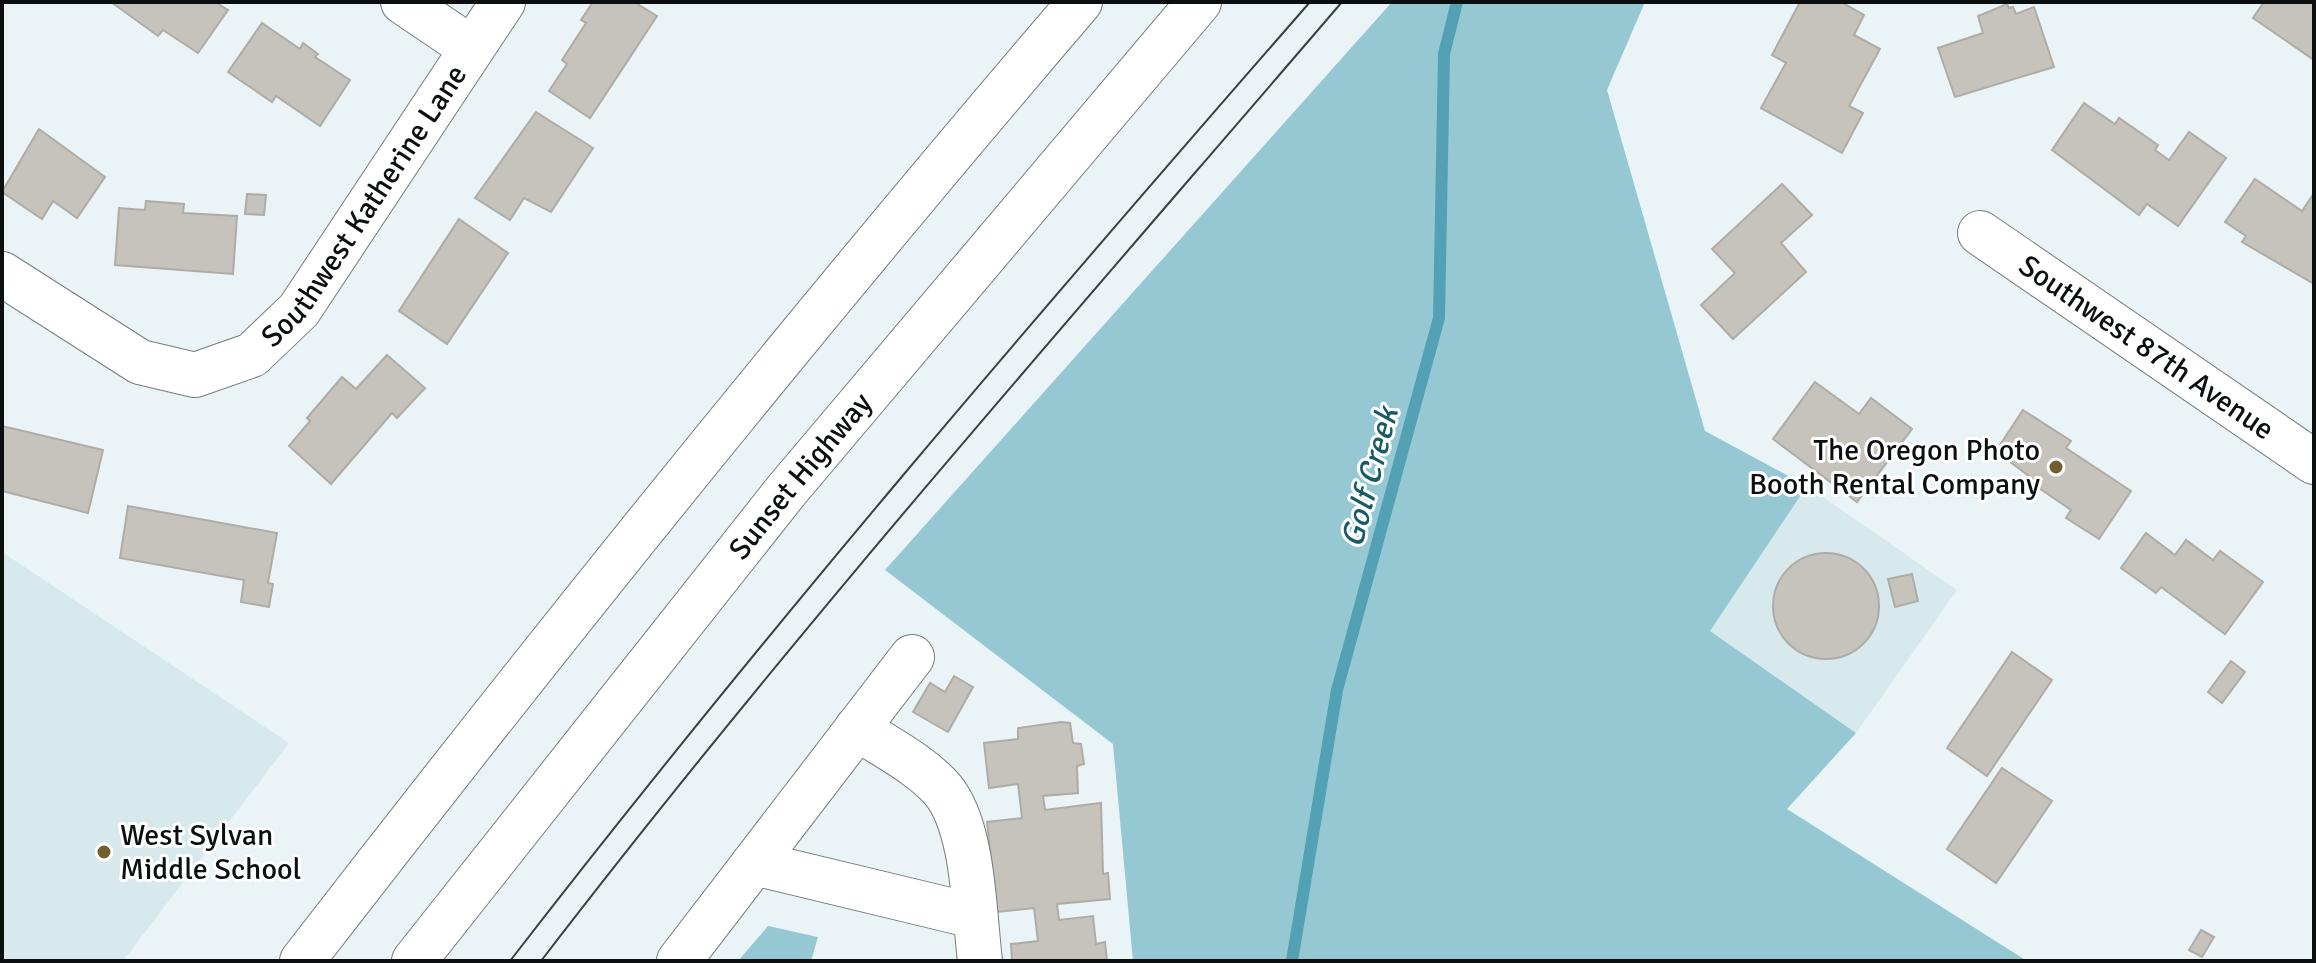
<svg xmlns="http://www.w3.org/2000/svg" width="2316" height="963" font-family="Signika,sans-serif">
	<rect width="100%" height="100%" fill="#eaf3f6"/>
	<!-- built -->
	<g fill="#d7e9ed">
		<path d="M 1807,486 L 1957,590 L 1856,733 L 1709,631 Z"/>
		<path d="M 2,552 L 289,743 L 123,961 L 2,961 Z"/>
	</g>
	<!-- green -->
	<g fill="#96c8d4">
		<path d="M 1392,2 L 1645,2 L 1607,90 L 1705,431 L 1807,486 L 1710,631 L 1856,733 L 1787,809 L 2027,961 L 1133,961 L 1113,744 L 885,570 Z"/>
		<path d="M 768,926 L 818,937 L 811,961 L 738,961 Z"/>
	</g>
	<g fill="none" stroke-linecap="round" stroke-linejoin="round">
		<!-- stream -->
		<path stroke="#53a1b3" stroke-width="12" d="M 1292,961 L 1337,690 L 1439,318 L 1444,54 L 1457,2"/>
	</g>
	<!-- building -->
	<g fill="#c6c3bc" stroke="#afaca5" stroke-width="2">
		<path d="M 111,2 L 215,2 L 228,10 L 198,53 L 163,30 L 158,36 Z"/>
		<path d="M 593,2 L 634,2 L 657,16 L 590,118 L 549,91 L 567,64 L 562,60 L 586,23 L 581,20 Z"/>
		<path d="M 1800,2 L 1841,2 L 1864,15 L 1854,35 L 1880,49 L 1849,106 L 1863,113 L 1842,153 L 1761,108 L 1786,63 L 1772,55 Z"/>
		<path d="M 2264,2 L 2314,2 L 2314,60 L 2253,18 Z"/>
		<path d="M 2007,4 L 2009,8 L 2013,7 L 2016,14 L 2034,7 L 2054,67 L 1955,97 L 1938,48 L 1983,33 L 1978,16 Z"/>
		<path d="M 262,23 L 300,49 L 303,43 L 318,54 L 315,57 L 350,80 L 320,126 L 276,96 L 272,102 L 228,72 Z"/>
		<path d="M 2084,103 L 2115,124 L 2119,118 L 2158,145 L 2155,150 L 2169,160 L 2189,132 L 2226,158 L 2178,226 L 2147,204 L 2139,215 L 2052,150 Z"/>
		<path d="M 536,112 L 593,148 L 551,212 L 524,198 L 510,220 L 475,198 Z"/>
		<path d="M 39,129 L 105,177 L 77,218 L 53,201 L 42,219 L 2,192 Z"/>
		<path d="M 2255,179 L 2302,211 L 2314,193 L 2314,284 L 2242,242 L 2246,236 L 2225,222 Z"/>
		<path d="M 1782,184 L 1812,215 L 1781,243 L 1806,272 L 1733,339 L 1701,305 L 1735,273 L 1712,249 Z"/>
		<path d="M 247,194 L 266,195 L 264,215 L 245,214 Z"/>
		<path d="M 146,201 L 184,204 L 183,213 L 237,216 L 233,274 L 115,265 L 119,208 L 145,210 Z"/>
		<path d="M 459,219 L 508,253 L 447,344 L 399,311 Z"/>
		<path d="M 387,355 L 425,388 L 397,418 L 392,413 L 331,484 L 289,446 L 310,421 L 307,418 L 342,377 L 356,389 Z"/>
		<path d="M 1815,382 L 1859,414 L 1871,398 L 1912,429 L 1857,502 L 1773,439 Z"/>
		<path d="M 2023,410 L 2071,441 L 2066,448 L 2131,491 L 2099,539 L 2066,518 L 2071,510 L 2036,486 L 2038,483 L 1996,451 Z"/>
		<path d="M 2,426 L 103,450 L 88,513 L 2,491 Z"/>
		<path d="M 128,506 L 277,533 L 268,583 L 273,584 L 269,607 L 241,602 L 244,580 L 120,558 Z"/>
		<path d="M 2146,533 L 2175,555 L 2186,540 L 2213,560 L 2220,551 L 2263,582 L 2225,634 L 2161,587 L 2156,593 L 2121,568 Z"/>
		<circle cx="1826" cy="606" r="53"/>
		<path d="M 1912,574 L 1918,601 L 1895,607 L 1888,579 Z"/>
		<path d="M 2012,652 L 2052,680 L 1987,776 L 1947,748 Z"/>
		<path d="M 2231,661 L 2245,672 L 2222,703 L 2208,692 Z"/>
		<path d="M 954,676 L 973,687 L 948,732 L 913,712 L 930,683 L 945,692 Z"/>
		<path d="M 1061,722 L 1070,723 L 1073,743 L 1081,744 L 1084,764 L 1077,766 L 1078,793 L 1043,796 L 1045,810 L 1101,803 L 1103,874 L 1108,873 L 1110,899 L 1057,904 L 1059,920 L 1093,916 L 1096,944 L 1105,942 L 1107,961 L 1012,961 L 1011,944 L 1038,941 L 1034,908 L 997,912 L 987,822 L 1022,818 L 1018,784 L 989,788 L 984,743 L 1018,739 L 1018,728 Z"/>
		<path d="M 2002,768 L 2052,801 L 1996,883 L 1947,849 Z"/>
		<path d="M 2201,930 L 2214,937 L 2202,957 L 2189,950 Z"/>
	</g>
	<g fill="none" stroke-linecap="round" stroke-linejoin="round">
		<!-- minor casing -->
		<g stroke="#747c7e" stroke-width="46">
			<g id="minor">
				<path d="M 403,2 L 471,48"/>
				<path id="s1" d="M 1980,233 L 2314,462"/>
				<path id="s2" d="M 2,274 L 140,362 L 195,375 L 252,355 L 299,310 L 503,2"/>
				<path d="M 857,728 C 885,747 920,764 942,789 C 974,826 974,913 980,961"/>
				<path d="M 754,863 L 974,916"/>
				<path d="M 679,961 L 912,657"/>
			</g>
		</g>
		<!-- highway casing -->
		<g stroke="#747c7e" stroke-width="46">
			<g id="highway">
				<path d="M 302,961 C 554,635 812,315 1080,2"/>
				<path id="s3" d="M 414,961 L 786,491 L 1199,2"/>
			</g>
		</g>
		<!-- minor -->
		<use href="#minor" stroke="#fff" stroke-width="44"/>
		<!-- highway -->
		<use href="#highway" stroke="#fff" stroke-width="44"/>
		<!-- tram -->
		<g stroke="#3b4041" stroke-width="2">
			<path d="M 510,961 C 765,631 1036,316 1310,2"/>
			<path d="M 541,961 C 795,630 1071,318 1342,2"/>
		</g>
	</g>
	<!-- markers -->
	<g fill="#735f2e" stroke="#fff" stroke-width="3">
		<circle cx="2056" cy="467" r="8"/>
		<circle cx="104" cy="852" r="8"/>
	</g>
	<g text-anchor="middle" stroke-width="6" stroke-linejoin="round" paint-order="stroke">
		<!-- street labels -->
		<g font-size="30" fill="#0c0f10" stroke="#fff">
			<text dy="10" stroke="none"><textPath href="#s2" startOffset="468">Southwest Katherine Lane</textPath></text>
			<text dy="10" stroke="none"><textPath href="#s1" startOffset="202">Southwest 87th Avenue</textPath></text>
			<text dy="10" stroke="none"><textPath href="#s3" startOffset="620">Sunset Highway</textPath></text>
		</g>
		<!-- poi labels -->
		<g font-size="30" fill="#0c0f10" stroke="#fff" text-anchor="end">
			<text x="2040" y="460">The Oregon Photo<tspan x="2040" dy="34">Booth Rental Company</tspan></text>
			<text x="120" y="845" text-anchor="start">West Sylvan<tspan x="120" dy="34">Middle School</tspan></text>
		</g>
		<!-- water labels -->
		<g font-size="32" font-style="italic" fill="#195a67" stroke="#fff">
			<text transform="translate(1369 477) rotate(-75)" y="11">Golf Creek</text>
		</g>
	</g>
	<!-- border -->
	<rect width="2316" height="963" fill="none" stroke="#0c0f10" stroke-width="8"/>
</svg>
